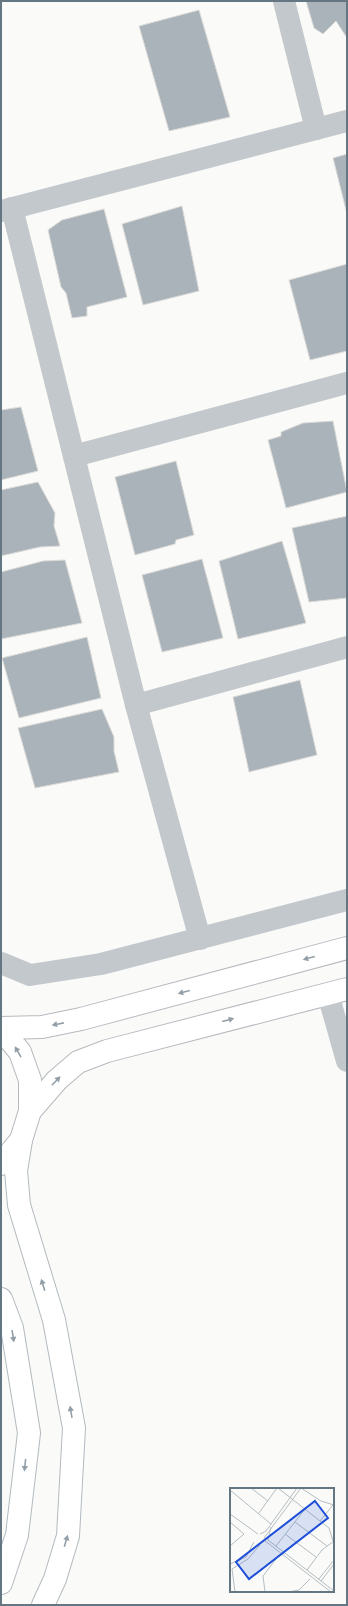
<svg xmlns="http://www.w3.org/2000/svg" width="348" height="1606" font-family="Figtree,sans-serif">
	<rect width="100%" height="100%" fill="#fafaf8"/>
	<!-- building -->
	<g fill="#aab3b9" stroke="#dcdcda">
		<path d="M 306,1 L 347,1 L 347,38 L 336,21 L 323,34 L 314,28 Z"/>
		<path d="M 199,10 L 230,117 L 169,131 L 139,26 Z"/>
		<path d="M 347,154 L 347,214 L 333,158 Z"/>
		<path d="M 182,206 L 199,291 L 143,305 L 122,224 Z"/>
		<path d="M 104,209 L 127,297 L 87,307 L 87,316 L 72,318 L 66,293 L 61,287 L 48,230 L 62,220 Z"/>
		<path d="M 347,264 L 347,351 L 310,360 L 289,280 Z"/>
		<path d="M 21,407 L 38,471 L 1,480 L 1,410 Z"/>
		<path d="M 333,421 L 347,492 L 286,508 L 268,440 L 281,436 L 281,432 L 303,423 Z"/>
		<path d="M 176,461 L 194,535 L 176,540 L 175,544 L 135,555 L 115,477 Z"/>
		<path d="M 38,482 L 55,513 L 54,526 L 60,546 L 40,547 L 1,556 L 1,490 Z"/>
		<path d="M 347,516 L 347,598 L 309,602 L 292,528 Z"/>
		<path d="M 282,541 L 306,623 L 238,639 L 219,561 Z"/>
		<path d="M 202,559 L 223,638 L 162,652 L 142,575 Z"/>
		<path d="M 65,560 L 82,623 L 1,639 L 1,572 L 43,561 Z"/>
		<path d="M 87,637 L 101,698 L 19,718 L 2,658 Z"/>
		<path d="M 300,680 L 317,755 L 249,772 L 233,697 Z"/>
		<path d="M 102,709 L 114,737 L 114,751 L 119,772 L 35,788 L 18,728 Z"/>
	</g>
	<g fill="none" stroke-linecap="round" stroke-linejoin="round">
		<!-- secondary casing -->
		<g stroke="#b3babf" stroke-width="24">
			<g id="secondary">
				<path d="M 21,1140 L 16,1171 L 19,1205 L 54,1320 L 74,1428 L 68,1536 L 55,1579 L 43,1605"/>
				<path d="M 1,1299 L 12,1328 L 29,1433 L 17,1535 L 1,1583"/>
			</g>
		</g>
		<!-- primary casing -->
		<g stroke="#b5babe" stroke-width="24">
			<g id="primary">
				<path d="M 1,1028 L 42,1027 L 81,1019 L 347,948"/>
				<path d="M 1,1029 L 20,1052 L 30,1080 L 30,1111 L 21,1140 L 1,1164"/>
				<path d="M 30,1111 L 57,1080 L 78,1062 L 107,1051 L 347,989"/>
			</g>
		</g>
		<!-- street -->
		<g stroke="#c3c8cc" stroke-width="22">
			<path d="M 284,1 L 316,129"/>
			<path d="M 12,208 L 136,705 L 200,939"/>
			<path d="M 1,211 L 347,121"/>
			<path d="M 74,456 L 347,383"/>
			<path d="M 136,705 L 347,647"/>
			<path d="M 1,963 L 30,975 L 101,964 L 347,900"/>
			<path d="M 328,994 L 347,1061"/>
		</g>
		<!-- secondary -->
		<use href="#secondary" stroke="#fff" stroke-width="22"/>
		<!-- primary -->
		<use href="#primary" stroke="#fff" stroke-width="22"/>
	</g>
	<!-- one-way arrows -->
	<defs><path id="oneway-solid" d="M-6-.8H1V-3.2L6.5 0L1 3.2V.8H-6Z"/></defs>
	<g fill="#939fa8">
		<use href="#oneway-solid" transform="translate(309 958) rotate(165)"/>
		<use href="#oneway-solid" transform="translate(184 992) rotate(165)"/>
		<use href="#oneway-solid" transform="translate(228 1020) rotate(-15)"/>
		<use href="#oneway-solid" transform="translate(58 1024) rotate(169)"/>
		<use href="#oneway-solid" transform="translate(18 1052) rotate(-120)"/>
		<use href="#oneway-solid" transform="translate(56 1081) rotate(-46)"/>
		<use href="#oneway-solid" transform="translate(43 1285) rotate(-107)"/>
		<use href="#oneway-solid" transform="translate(13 1336) rotate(81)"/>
		<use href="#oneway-solid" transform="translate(71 1412) rotate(-100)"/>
		<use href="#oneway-solid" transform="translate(25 1465) rotate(96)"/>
		<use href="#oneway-solid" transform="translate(66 1541) rotate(-74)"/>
	</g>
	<!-- overview -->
	<g transform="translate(230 1488)">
		<rect width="104" height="104" fill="#fafaf8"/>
		<path fill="none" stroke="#b5bdc2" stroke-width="1" d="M 21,0 L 38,13M 48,0 L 99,40 L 103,53M 71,0 L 91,13 L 104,17M 0,2 L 41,36M 29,25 L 47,0M 0,26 L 28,46M 90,33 L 103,17M 0,34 L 14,46 L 0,58M 65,34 L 97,58M 41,39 L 38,52 L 104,103M 30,46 L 36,43 L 67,0M 55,46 L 86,69M 34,50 L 71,0M 34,52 L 101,104M 46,58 L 75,21M 0,76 L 16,69 L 24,54M 77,82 L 92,62 L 104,53M 88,92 L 104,72M 91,93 L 104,76M 5,104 L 2,81 L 18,71 L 30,57M 35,104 L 33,88 L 49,67M 58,104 L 69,102 L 80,91"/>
		<path fill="#1d4ed8" fill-opacity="0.15" stroke="#1d4ed8" stroke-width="2" d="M 85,13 L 98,30 L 19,91 L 6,74 Z"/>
		<rect width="104" height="104" fill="none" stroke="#657683" stroke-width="2"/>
	</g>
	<!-- border -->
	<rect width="348" height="1606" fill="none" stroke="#657683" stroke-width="4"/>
</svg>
